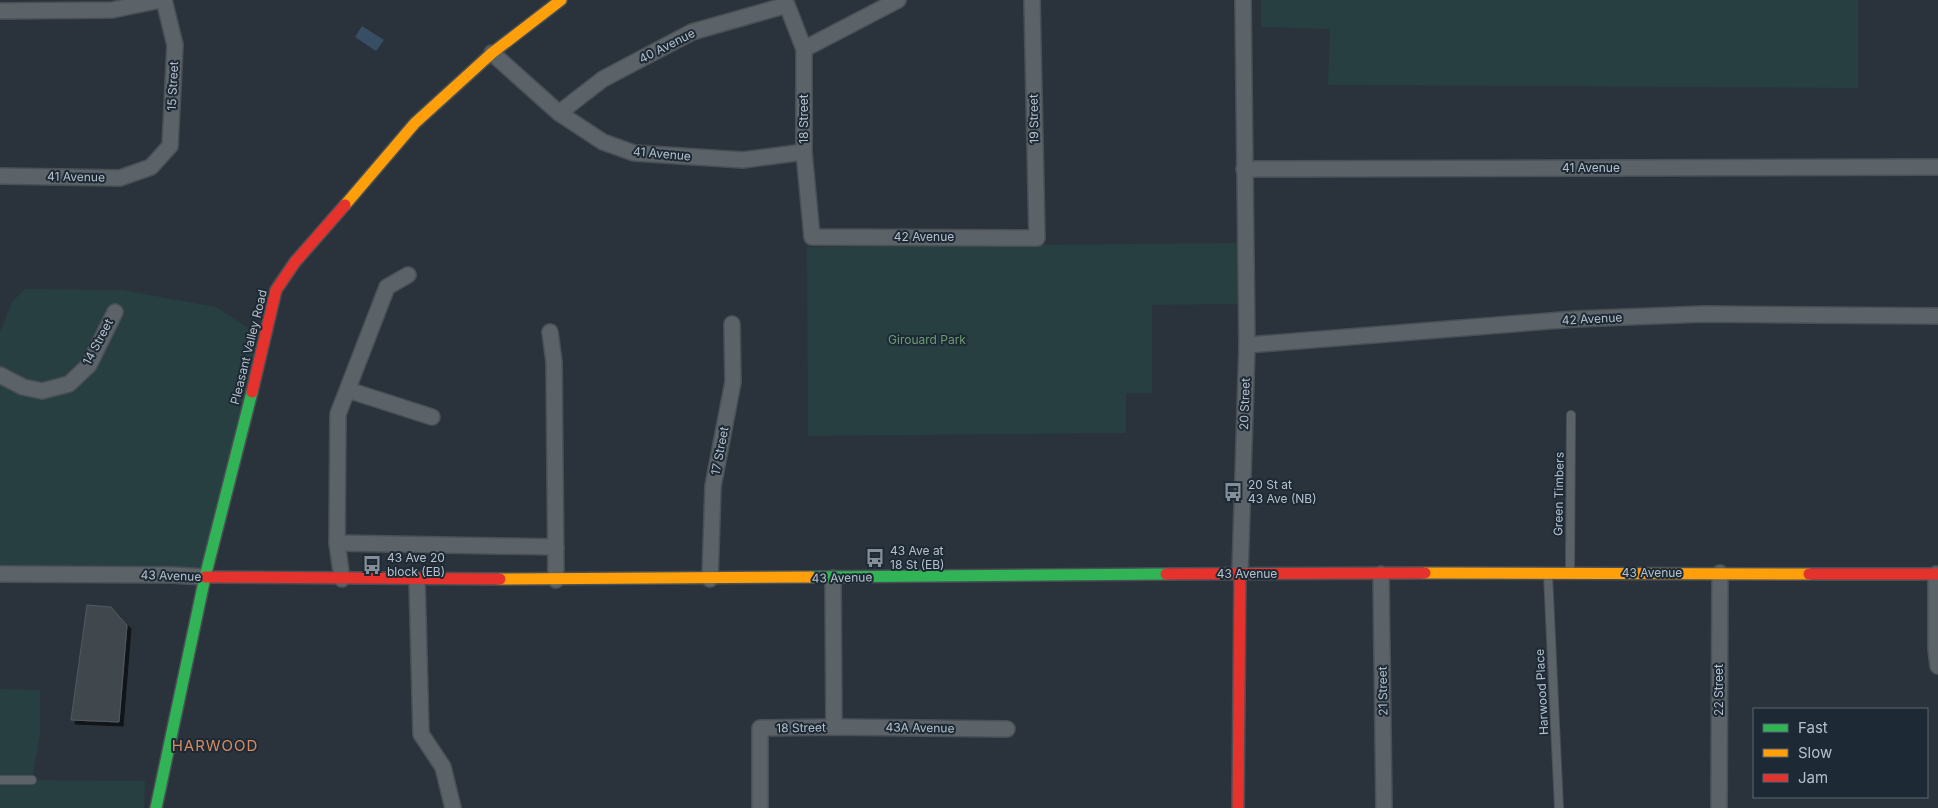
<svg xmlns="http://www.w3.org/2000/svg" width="1938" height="808" font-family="Inter,sans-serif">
	<defs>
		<filter id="shadow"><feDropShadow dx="4" dy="4" stdDeviation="0" flood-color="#0009"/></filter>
	</defs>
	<rect width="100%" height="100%" fill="#2a333b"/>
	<!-- green -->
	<g fill="#273f40">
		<path d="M 1261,0 L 1858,0 L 1858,88 L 1328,85 L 1330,29 L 1261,27 Z"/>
		<path d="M 1237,243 L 1238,304 L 1152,305 L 1152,393 L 1126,393 L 1126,433 L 808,436 L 807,247 Z"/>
		<path d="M 25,289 L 122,290 L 216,307 L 260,336 L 213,569 L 0,576 L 0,332 L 12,302 Z"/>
		<path d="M 0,689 L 40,690 L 40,734 L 32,780 L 145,781 L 144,808 L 0,808 Z"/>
	</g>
	<!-- water -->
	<path fill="#374e64" d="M 362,26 L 384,40 L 376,51 L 355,37 Z"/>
	<!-- building -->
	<path fill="#40474e" stroke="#525a61" filter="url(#shadow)" d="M 87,605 L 111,607 L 127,625 L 119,722 L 71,720 Z"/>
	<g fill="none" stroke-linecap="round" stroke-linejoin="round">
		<!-- lane casing -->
		<g stroke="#494f55" stroke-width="10">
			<g id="lane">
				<path d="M 1570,573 L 1571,415"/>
				<path d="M 1548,575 L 1559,808"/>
				<path d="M 0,780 L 32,780"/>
			</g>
		</g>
		<!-- street casing -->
		<g stroke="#494f55" stroke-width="18">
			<g id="street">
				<path d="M 0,11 L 112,10 L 161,0"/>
				<path d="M 804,49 L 898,0"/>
				<path d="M 492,53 L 559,113 L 603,142 L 634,153 L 743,160 L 804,152"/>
				<path d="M 559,113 L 603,79 L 692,32 L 787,5 L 804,49 L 804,152 L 812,237 L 1037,238 L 1032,0"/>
				<path d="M 1244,169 L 1938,167"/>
				<path d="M 0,176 L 120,178 L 151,167 L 170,146 L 175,45 L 164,0"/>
				<path d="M 550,332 L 554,362 L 556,580"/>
				<path d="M 1247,345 L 1575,319 L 1704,314 L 1938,316"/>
				<path d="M 0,375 L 23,387 L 42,391 L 69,384 L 89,365 L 115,312"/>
				<path d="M 348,390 L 432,417"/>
				<path d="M 337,543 L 556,547"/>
				<path d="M 0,574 L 172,575 L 205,577"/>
				<path d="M 1240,574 L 1247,345 L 1243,0"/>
				<path d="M 1381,574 L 1384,808"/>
				<path d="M 1936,574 L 1936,649 L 1938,666"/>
				<path d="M 833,578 L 834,727"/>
				<path d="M 342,579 L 337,543 L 338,414 L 387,287 L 408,275"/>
				<path d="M 710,579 L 713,486 L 733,382 L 732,324"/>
				<path d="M 417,580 L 421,734 L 443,767 L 453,808"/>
				<path d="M 760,808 L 760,728 L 834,727 L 1007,729"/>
				<path d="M 1719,808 L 1720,573"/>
			</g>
		</g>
		<!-- fast casing -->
		<g stroke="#494f55" stroke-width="14">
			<g id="fast">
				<path d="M 811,577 L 1166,574"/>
				<path d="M 156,808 L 205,577 L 252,392"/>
			</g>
		</g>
		<!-- slow casing -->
		<g stroke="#494f55" stroke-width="14">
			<g id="slow">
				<path d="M 345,205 L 415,123 L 492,53 L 561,0"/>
				<path d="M 1425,573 L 1809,574"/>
				<path d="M 500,579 L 811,577"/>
			</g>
		</g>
		<!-- jam casing -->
		<g stroke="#494f55" stroke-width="14">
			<g id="jam">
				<path d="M 252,392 L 276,290 L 295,262 L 345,205"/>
				<path d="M 1166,574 L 1425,573"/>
				<path d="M 1809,574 L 1938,574"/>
				<path d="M 205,577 L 500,579"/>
				<path d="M 1238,808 L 1240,574"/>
			</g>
		</g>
		<!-- lane -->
		<use href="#lane" stroke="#5b6268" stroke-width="8"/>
		<!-- street -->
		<use href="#street" stroke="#5b6268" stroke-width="15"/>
		<!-- fast -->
		<use href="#fast" stroke="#30b455" stroke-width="11"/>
		<!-- slow -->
		<use href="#slow" stroke="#ff9f0a" stroke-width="11"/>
		<!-- jam -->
		<use href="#jam" stroke="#e5322d" stroke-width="11"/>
	</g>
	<!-- icons -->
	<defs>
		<g id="bus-bare" transform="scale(1.5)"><path d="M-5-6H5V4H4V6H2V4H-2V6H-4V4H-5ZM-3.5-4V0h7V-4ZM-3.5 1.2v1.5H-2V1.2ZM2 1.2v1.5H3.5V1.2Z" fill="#848f99" stroke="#1d2a35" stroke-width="2.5" paint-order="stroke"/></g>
	</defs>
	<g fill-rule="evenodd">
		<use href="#bus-bare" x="1233" y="492"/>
		<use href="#bus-bare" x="875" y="558"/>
		<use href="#bus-bare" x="372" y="565"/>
	</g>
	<g text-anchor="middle" stroke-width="4" stroke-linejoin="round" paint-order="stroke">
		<!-- street labels -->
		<g font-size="12" fill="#b5c0cb" stroke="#1d2a35">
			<text transform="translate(667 46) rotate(-27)" y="4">40 Avenue</text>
			<text transform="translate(173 86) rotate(-87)" y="4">15 Street</text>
			<text transform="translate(804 119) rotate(-90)" y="4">18 Street</text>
			<text transform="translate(1034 119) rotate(-91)" y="4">19 Street</text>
			<text transform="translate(662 154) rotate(5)" y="4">41 Avenue</text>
			<text x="1591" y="172">41 Avenue</text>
			<text transform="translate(76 177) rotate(1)" y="4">41 Avenue</text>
			<text x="924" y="241">42 Avenue</text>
			<text transform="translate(1592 319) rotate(-3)" y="4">42 Avenue</text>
			<text transform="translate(98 342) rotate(-62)" y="4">14 Street</text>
			<text transform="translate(249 347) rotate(-76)" y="4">Pleasant Valley Road</text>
			<text transform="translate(1245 404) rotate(-88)" y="4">20 Street</text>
			<text transform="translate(720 451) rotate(-79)" y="4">17 Street</text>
			<text transform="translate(1559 494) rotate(-89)" y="4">Green Timbers</text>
			<text x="1652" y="577">43 Avenue</text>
			<text x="1247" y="578">43 Avenue</text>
			<text transform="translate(171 576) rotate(2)" y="4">43 Avenue</text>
			<text transform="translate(842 578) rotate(-1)" y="4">43 Avenue</text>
			<text transform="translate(1719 690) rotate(-90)" y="4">22 Street</text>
			<text transform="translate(1383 691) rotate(-91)" y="4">21 Street</text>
			<text transform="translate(1542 692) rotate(-93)" y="4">Harwood Place</text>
			<text transform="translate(801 728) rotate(-1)" y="4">18 Street</text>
			<text transform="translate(920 728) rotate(1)" y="4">43A Avenue</text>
		</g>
		<!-- park labels -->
		<g font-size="12" fill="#6c9c72" stroke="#1d2a35">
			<text x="927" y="344">Girouard Park</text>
		</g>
		<!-- poi labels -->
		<g font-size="12" fill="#b5c0cb" stroke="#1d2a35" text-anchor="start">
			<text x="1248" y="489">20 St at<tspan x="1248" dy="14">43 Ave (NB)</tspan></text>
			<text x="890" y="555">43 Ave at<tspan x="890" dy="14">18 St (EB)</tspan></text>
			<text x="387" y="562">43 Ave 20<tspan x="387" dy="14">block (EB)</tspan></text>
		</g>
		<!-- quarter labels -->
		<g font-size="15" letter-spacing="1" fill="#d88a62" stroke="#1d2a35">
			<text x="215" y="751">HARWOOD</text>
		</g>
	</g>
	<!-- legend -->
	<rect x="1753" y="708" width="175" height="90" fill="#1d2a35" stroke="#5a6671"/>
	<rect x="1763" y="724" width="25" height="8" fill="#30b455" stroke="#5a6671"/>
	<text x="1798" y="733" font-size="15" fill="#b5c0cb">Fast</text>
	<rect x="1763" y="749" width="25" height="8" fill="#ff9f0a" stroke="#5a6671"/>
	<text x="1798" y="758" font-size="15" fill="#b5c0cb">Slow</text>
	<rect x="1763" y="774" width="25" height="8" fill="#e5322d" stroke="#5a6671"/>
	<text x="1798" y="783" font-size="15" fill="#b5c0cb">Jam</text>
</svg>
